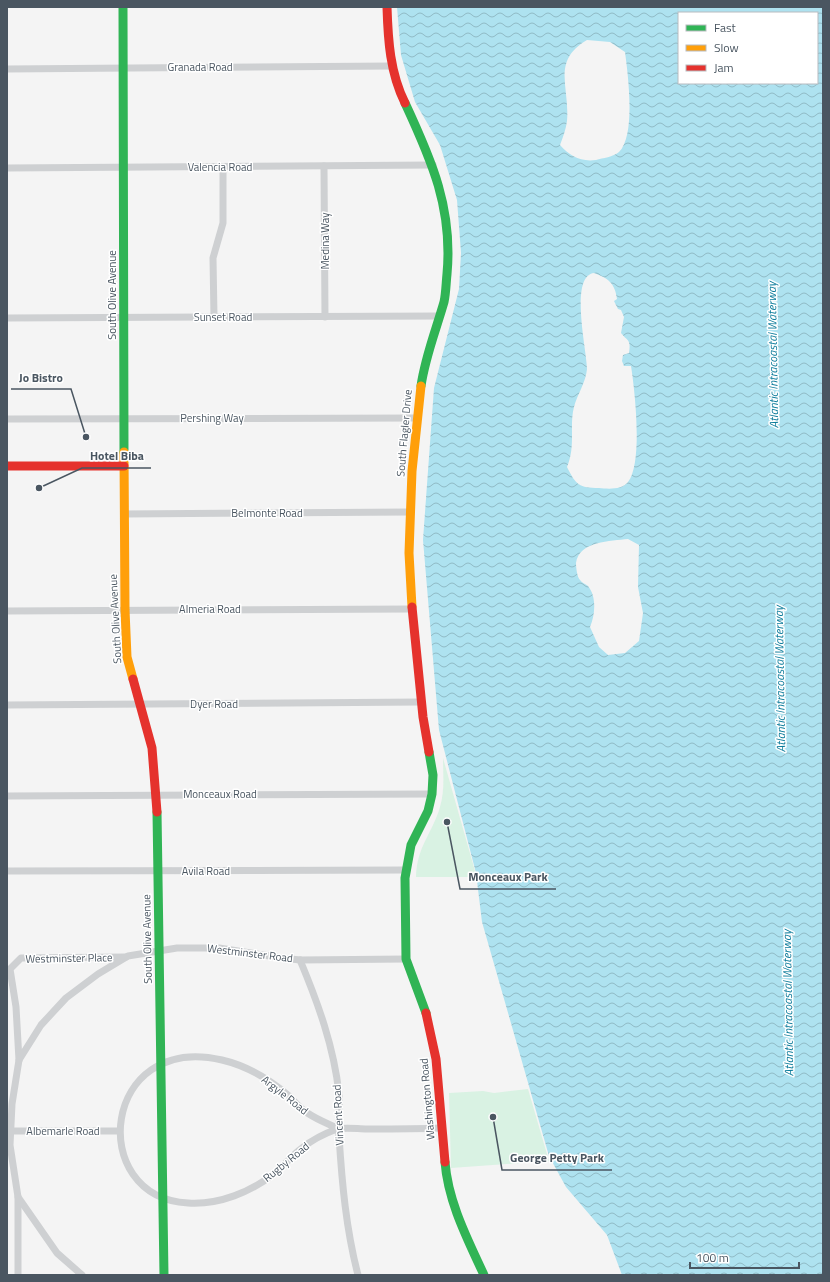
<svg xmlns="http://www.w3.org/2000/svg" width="830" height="1282" font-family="'Titillium Web',sans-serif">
	<defs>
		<pattern id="water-waves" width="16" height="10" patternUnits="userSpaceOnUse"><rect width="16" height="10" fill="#aee2f0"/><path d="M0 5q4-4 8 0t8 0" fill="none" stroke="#90bac6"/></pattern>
	</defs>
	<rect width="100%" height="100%" fill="#f4f4f4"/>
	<!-- green -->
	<g fill="#d9f2e3">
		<path d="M 443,758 L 475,871 L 476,877 L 416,877 C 417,846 432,834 440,807 C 445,790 443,774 443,758 Z"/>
		<path d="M 528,1089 L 549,1161 L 451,1168 L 449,1093 L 483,1091 L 494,1093 Z"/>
	</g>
	<!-- water -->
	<path fill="url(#water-waves)" fill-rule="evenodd" d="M 397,7 L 823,7 L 823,1275 L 622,1275 L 607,1235 L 566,1187 L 549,1156 L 482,922 L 476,873 L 439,730 L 423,540 L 434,388 L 459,289 L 461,253 L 457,200 L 440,145 L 415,102 L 401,55 ZM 679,13 L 817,13 L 817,83 L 679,83 ZM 587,40 L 610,42 L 625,52 C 628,75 636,135 619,152 C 613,157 603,158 596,160 C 580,162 570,156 560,145 C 563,137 566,129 567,121 C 570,87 551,61 587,40 ZM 594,273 C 608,278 615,283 617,299 L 614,301 L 618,309 L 621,310 L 624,317 L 621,333 C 628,342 631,339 629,353 L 623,355 L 622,361 L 624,366 L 631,366 C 635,391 643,463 628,482 C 622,490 608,489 599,488 C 579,488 576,485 567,467 C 576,445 569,426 574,407 C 577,395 586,382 587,369 C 587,351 569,276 594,273 ZM 628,539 L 639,545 L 638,587 L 643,613 L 639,641 L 625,653 L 608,655 L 599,647 L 590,627 C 595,615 597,597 588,586 C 586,584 582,583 580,580 C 577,577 576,567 576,563 C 579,541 611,541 628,539 Z"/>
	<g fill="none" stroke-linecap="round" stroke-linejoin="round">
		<!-- street -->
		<g stroke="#ced0d2" stroke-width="7">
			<path d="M 7,69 L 392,66"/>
			<path d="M 324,166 L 325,317"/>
			<path d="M 7,168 L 433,165"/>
			<path d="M 214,317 L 213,258 L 223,223 L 223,167"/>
			<path d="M 7,318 L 440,316"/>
			<path d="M 7,419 L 418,418"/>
			<path d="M 124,514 L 410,512"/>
			<path d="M 7,611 L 412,609"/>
			<path d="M 7,705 L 421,702"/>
			<path d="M 7,796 L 432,794"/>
			<path d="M 7,871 L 406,870"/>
			<path d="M 300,960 C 318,1003 334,1047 339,1094 C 340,1108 338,1122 339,1136 C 342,1183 346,1229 358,1275"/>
			<path d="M 19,1060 L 16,1007 L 10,969 L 21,958 L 126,957"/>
			<path d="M 339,1129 C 329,1124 318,1120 309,1114 C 301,1110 295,1102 289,1096 C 269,1079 248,1066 222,1060 C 102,1032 85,1197 188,1203 C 219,1205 251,1192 275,1173 C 284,1166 292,1155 302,1148 C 312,1140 326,1133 337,1129 C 346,1127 358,1129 367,1129 C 392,1129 417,1129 441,1128"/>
			<path d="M 7,1131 L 119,1131"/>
			<path d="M 18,1197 L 18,1275"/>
			<path d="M 82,1275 L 57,1253 L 18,1197 L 10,1145 L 12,1104 L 19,1060 L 41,1025 L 66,998 L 98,974 L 128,956 L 177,948 L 219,948 L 282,958 L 300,960 L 406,959"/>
		</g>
		<!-- fast -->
		<g stroke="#30b455" stroke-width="9">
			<path d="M 123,7 L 124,452"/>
			<path d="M 405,103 C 432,161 453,209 447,274 C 446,283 446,293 444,302 C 436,330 425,357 421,386"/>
			<path d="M 157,812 L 164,1275"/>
			<path d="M 426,1013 L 406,959 L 405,878 L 411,845 L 428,811 L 432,794 L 433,775 L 429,752"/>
			<path d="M 445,1162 C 448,1202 468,1240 484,1275"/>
		</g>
		<!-- slow -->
		<g stroke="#ff9f0a" stroke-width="9">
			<path d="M 124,452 L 125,610 L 127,657 L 133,679"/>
			<path d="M 412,607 L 409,553 L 412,471 L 421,386"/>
		</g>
		<!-- jam -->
		<g stroke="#e5322d" stroke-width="9">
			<path d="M 387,7 C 388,40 390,73 405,103"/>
			<path d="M 7,466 L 124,466"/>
			<path d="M 412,607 L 423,717 L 429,752"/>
			<path d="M 133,679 L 152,748 L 157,812"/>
			<path d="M 426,1013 L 436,1059 L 445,1162"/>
		</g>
	</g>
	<g text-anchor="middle" stroke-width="3" stroke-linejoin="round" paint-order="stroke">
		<!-- street labels -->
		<g font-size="11" fill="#4a5661" stroke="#fff">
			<text x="200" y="71">Granada Road</text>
			<text x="220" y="171">Valencia Road</text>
			<text transform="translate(325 241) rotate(-90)" y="4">Medina Way</text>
			<text transform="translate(112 295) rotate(-90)" y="4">South Olive Avenue</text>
			<text x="223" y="321">Sunset Road</text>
			<text x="212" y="422">Pershing Way</text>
			<text transform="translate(404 433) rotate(-85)" y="4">South Flagler Drive</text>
			<text x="267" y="517">Belmonte Road</text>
			<text x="210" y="613">Almeria Road</text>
			<text transform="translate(115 619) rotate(-93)" y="4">South Olive Avenue</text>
			<text x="214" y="708">Dyer Road</text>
			<text x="220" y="798">Monceaux Road</text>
			<text x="206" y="875">Avila Road</text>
			<text transform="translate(147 939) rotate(-91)" y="4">South Olive Avenue</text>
			<text transform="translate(250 953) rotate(7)" y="4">Westminster Road</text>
			<text transform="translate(69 958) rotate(-1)" y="4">Westminster Place</text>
			<text transform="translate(285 1095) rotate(38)" y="4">Argyle Road</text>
			<text transform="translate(427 1099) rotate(-95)" y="4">Washington Road</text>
			<text transform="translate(338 1115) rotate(-93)" y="4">Vincent Road</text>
			<text x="63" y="1135">Albemarle Road</text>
			<text transform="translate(286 1162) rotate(-39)" y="4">Rugby Road</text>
		</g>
		<!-- water labels -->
		<g font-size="12" font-style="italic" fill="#0c7c9b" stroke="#fff">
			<text transform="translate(773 355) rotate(-91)" y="4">Atlantic Intracoastal Waterway</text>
			<text transform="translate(780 679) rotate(-91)" y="4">Atlantic Intracoastal Waterway</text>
			<text transform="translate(788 1003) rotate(-91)" y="4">Atlantic Intracoastal Waterway</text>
		</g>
	</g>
	<!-- callouts -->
	<path fill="none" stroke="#4a5661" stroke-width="1.5" d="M86 437L71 389H11M39 488L82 468H151M447 822L460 889H556M493 1117L502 1170H612"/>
	<g fill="#4a5661" stroke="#fff" stroke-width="1.5">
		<circle cx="86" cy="437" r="4"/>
		<circle cx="39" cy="488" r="4"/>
		<circle cx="447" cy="822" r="4"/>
		<circle cx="493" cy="1117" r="4"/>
	</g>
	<g font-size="12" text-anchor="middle" font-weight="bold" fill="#4a5661" stroke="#fff" stroke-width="3" stroke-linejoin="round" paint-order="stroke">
		<text x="41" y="382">Jo Bistro</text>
		<text x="117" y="460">Hotel Biba</text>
		<text x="508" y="881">Monceaux Park</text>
		<text x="557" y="1162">George Petty Park</text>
	</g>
	<!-- border -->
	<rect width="830" height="1282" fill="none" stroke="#4a5661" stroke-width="16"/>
	<!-- legend -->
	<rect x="678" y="12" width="140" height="72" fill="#ffffff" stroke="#b7bbc0"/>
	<rect x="686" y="25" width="20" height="6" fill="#30b455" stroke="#b7bbc0"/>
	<text x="714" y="32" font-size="12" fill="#4a5661">Fast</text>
	<rect x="686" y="45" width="20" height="6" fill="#ff9f0a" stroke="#b7bbc0"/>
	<text x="714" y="52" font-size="12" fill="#4a5661">Slow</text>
	<rect x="686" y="65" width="20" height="6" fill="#e5322d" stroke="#b7bbc0"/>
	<text x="714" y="72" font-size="12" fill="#4a5661">Jam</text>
	<!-- scale -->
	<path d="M690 1262v6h109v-6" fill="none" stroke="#4a5661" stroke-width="2"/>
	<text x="696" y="1262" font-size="12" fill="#4a5661" stroke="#ffffff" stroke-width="3" paint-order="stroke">100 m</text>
</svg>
